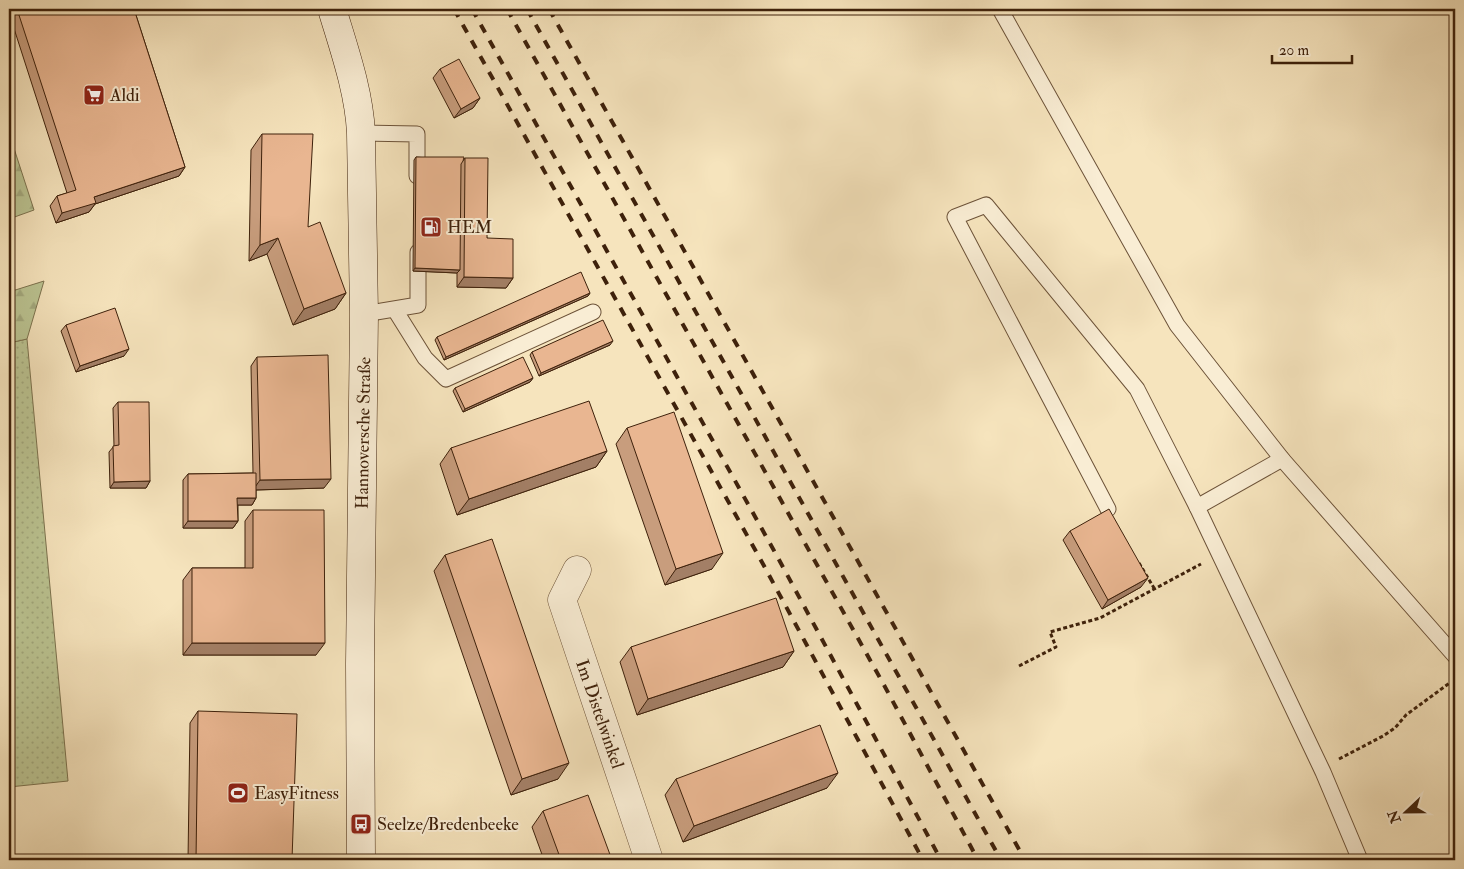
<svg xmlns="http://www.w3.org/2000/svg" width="1464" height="869" font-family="'IM FELL Double Pica',serif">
	<defs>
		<pattern id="grass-dots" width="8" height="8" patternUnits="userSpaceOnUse" patternTransform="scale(1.25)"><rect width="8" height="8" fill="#bbc492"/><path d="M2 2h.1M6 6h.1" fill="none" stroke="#a2a87d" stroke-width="1.8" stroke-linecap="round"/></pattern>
		<pattern id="forest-firs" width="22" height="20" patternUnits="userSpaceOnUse" patternTransform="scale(1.25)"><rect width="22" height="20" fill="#bbc492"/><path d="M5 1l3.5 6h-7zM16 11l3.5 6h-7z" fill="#a2a87d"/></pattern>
	</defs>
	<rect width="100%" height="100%" fill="#f6e4bd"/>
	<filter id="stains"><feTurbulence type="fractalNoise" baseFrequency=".004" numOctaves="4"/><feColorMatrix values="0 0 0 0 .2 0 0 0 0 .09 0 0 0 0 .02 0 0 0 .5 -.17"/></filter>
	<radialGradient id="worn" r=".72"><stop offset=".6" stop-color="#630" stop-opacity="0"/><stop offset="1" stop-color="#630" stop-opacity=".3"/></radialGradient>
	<!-- grass -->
	<path fill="url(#grass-dots)" stroke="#7c724e" d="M 27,339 L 68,781 L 9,787 L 9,343 Z"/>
	<!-- forest -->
	<g fill="url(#forest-firs)" stroke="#7c724e">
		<path d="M 9,133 L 34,210 L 9,219 Z"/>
		<path d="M 44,281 L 27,339 L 9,343 L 9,292 Z"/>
	</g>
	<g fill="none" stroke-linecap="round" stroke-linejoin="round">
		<!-- lane casing -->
		<g stroke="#6c5238" stroke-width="17">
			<g id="lane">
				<path d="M 1000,9 L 1177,325 L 1282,459 L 1455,656"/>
				<path d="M 361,133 L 417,134 L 417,176"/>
				<path d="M 395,310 L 425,358 L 446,379 L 593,312"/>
				<path d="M 364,314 L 418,305 L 418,252"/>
				<path d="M 1282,459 L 1197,507 L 1323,772 L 1360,860"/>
				<path d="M 1108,509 L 955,217 L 986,205 L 1137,389 L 1197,507"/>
			</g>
		</g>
		<!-- street casing -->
		<g stroke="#6c5238" stroke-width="29">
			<path id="street" d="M 577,570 L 562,600 L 649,860"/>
		</g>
		<!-- secondary casing -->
		<g stroke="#3e210b" stroke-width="29">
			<path id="secondary" d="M 332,9 C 344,49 359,91 361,133 L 364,314 L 360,664 L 361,860"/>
		</g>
		<!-- path -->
		<g stroke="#3e210b" stroke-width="3" stroke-dasharray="4 2.5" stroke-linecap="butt">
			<path d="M 1139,563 L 1154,588"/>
			<path d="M 1019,666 L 1056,647 L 1050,632 L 1100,618 L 1201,564"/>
			<path d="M 1339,759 L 1383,736 L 1395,728 L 1406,715 L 1455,679"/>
		</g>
		<!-- lane -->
		<use href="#lane" stroke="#f9edd4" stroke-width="15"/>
		<!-- street -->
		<use href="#street" stroke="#f9edd4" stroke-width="28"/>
		<!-- secondary -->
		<use href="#secondary" stroke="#f9edd4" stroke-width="28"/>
		<!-- rail -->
		<g stroke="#3e210b" stroke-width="4" stroke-dasharray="9 9" stroke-linecap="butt">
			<path d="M 454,9 L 763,564 L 923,860"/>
			<path d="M 472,9 L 777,556 L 941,860"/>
			<path d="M 507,9 L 884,685 L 978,860"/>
			<path d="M 527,9 L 1001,860"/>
			<path d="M 549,9 L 1025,860"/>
		</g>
	</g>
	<!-- wall -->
	<g fill="#c89d7d" stroke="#3e210b">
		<path d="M 9,9 L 134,9 L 185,167 L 179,176 L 95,204 L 89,212 L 56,223 L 50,206 L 57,196 L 67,193 L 9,13 Z"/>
		<path d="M 440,69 L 480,98 L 473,108 L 454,118 L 433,78 Z"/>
		<path d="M 262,134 L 308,227 L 346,293 L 335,309 L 293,325 L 267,254 L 249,261 L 251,150 Z"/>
		<path d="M 416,157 L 463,161 L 465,158 L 487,238 L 513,278 L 506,288 L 457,287 L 457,273 L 413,271 L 414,160 Z"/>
		<path d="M 590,293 L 588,296 L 444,360 L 435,340 L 437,337 Z"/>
		<path d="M 66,325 L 124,356 L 76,372 L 61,331 Z"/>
		<path d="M 610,345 L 539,376 L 530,355 L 532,352 Z"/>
		<path d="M 257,357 L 324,488 L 256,490 L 256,498 L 252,505 L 238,505 L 238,521 L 233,528 L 183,528 L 183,480 L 188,474 L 253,473 L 251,366 Z"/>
		<path d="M 533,378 L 530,382 L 463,412 L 453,391 L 455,388 Z"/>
		<path d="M 118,402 L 150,481 L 146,488 L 110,488 L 109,452 L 114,446 L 113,408 Z"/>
		<path d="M 627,428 L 712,569 L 665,585 L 616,444 Z"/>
		<path d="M 451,448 L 607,451 L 596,467 L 457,515 L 440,464 Z"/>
		<path d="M 253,510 L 316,655 L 183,655 L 183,580 L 192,568 L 245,568 L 245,521 Z"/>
		<path d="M 1070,531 L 1141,587 L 1102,609 L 1063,540 Z"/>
		<path d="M 445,555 L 558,779 L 511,795 L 434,571 Z"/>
		<path d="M 631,647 L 794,651 L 783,667 L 637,715 L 620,662 Z"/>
		<path d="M 198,711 L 292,860 L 188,860 L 190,723 Z"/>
		<path d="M 676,779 L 827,788 L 683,842 L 665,795 Z"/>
		<path d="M 543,811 L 612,860 L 544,860 L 532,827 Z"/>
	</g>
	<!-- shaded-wall -->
	<g fill="#a37f66" stroke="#3e210b">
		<path d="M 480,98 L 473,108 L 454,118 L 461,109 Z"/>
		<path d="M 185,167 L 179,176 L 95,204 L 89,212 L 56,223 L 62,213 L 94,197 Z"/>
		<path d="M 278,238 L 267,254 L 249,261 L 260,245 Z"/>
		<path d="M 415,268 L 460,270 L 457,273 L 413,271 Z"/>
		<path d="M 464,277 L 513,278 L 506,288 L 457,287 Z"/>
		<path d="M 346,293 L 335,309 L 293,325 L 304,309 Z"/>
		<path d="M 590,293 L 588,296 L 444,360 L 446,357 Z"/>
		<path d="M 613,341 L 610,345 L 539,376 L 541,373 Z"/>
		<path d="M 129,349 L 124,356 L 76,372 L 80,366 Z"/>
		<path d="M 533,378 L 530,382 L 463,412 L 465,409 Z"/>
		<path d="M 607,451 L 596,467 L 457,515 L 469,499 Z"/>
		<path d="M 331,479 L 324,488 L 253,490 L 260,480 Z"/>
		<path d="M 150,481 L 146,488 L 110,488 L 114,482 Z"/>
		<path d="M 237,498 L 256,498 L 252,505 L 233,505 Z"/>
		<path d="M 188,521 L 238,521 L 233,528 L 183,528 Z"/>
		<path d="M 723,553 L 712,569 L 665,585 L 676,569 Z"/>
		<path d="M 1148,578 L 1141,587 L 1102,609 L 1108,600 Z"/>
		<path d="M 192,643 L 325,643 L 316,655 L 183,655 Z"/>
		<path d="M 794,651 L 783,667 L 637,715 L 648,699 Z"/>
		<path d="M 569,763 L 558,779 L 511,795 L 522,779 Z"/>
		<path d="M 838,773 L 827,788 L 683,842 L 694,826 Z"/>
	</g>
	<!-- building -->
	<g fill="#e9b691" stroke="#3e210b">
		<path d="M 17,9 L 134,9 L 185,167 L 94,197 L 96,203 L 62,213 L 57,196 L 76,190 Z"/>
		<path d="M 459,59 L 480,98 L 461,109 L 440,69 Z"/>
		<path d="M 262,134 L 313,134 L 308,227 L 320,222 L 346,293 L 304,309 L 278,238 L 260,245 Z"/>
		<path d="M 416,157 L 464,157 L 463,161 L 461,164 L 460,270 L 415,268 Z"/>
		<path d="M 465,158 L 488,158 L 487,238 L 513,239 L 513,278 L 464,277 Z"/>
		<path d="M 581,272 L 590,293 L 446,357 L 437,337 Z"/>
		<path d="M 115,308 L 129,349 L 80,366 L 66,325 Z"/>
		<path d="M 603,320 L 613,341 L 541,373 L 532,352 Z"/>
		<path d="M 328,355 L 331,479 L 260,480 L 257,357 Z"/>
		<path d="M 523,357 L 533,378 L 465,409 L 455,388 Z"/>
		<path d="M 589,401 L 607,451 L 469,499 L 451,448 Z"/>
		<path d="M 118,402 L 149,402 L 150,481 L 114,482 L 113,446 L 119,445 Z"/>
		<path d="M 674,412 L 723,553 L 676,569 L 627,428 Z"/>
		<path d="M 256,473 L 256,498 L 237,498 L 238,521 L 188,521 L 188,474 Z"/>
		<path d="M 1109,509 L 1148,578 L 1108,600 L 1070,531 Z"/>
		<path d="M 253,510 L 324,510 L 325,643 L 192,643 L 192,568 L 253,568 Z"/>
		<path d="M 492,539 L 569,763 L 522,779 L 445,555 Z"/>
		<path d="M 776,598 L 794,651 L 648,699 L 631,647 Z"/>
		<path d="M 198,711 L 297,714 L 292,860 L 196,860 Z"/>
		<path d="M 820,725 L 838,773 L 694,826 L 676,779 Z"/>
		<path d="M 588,795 L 612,860 L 561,860 L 543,811 Z"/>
	</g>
	<!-- icons -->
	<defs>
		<g id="supermarket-square" transform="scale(1.125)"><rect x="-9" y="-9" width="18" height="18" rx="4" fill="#8f2418" stroke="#f9edd4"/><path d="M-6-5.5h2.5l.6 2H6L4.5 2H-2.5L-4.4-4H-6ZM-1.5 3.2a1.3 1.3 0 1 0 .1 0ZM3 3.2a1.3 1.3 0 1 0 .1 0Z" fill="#fff"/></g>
		<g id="fuel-square" transform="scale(1.125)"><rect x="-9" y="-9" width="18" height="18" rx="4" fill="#8f2418" stroke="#f9edd4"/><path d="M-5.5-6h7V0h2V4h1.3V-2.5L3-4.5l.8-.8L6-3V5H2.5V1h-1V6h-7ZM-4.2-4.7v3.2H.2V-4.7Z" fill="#fff"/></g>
		<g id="stadium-square" transform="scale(1.125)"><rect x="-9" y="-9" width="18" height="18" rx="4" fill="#8f2418" stroke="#f9edd4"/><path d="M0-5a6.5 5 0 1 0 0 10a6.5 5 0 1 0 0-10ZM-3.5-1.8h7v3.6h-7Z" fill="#fff"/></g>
		<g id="bus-square" transform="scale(1.125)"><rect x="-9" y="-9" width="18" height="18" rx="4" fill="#8f2418" stroke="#f9edd4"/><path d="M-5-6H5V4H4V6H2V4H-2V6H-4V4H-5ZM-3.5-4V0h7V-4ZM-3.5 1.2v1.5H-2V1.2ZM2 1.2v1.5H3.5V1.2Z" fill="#fff"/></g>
	</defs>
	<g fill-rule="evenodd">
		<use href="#supermarket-square" x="94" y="95"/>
		<use href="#fuel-square" x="431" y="227"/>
		<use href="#stadium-square" x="238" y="793"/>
		<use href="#bus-square" x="361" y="824"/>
	</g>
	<g text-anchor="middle" stroke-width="4" stroke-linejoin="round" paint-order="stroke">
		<!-- poi labels -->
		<g font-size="18" fill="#3e210b" stroke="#f9edd4" text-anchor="start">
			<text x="110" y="101">Aldi</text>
			<text x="447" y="233">HEM</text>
			<text x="254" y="799">EasyFitness</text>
			<text x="377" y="830">Seelze/Bredenbeeke</text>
		</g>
		<!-- street labels -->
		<g font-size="18" fill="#3e210b" stroke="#f9edd4">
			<text transform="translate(363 433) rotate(-89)" y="6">Hannoversche Straße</text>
			<text transform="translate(600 714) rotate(71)" y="6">Im Distelwinkel</text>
		</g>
	</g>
	<!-- margin -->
	<rect width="1464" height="869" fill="none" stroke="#f6e4bd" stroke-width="30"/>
	<rect x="10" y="10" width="1444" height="849" fill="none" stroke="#3e210b" stroke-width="2.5"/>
	<rect x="15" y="15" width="1434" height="839" fill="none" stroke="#3e210b"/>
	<!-- north arrow -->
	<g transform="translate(1406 812) rotate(248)" stroke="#f9edd4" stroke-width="4" paint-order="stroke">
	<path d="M0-4L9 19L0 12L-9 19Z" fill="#3e210b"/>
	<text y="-8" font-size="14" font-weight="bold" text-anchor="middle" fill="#3e210b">N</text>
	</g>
	<!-- scale -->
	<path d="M1272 55v8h80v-8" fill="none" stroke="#3e210b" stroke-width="2.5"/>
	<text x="1279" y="55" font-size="15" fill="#3e210b" stroke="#f9edd4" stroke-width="4" paint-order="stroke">20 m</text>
	<rect width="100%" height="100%" filter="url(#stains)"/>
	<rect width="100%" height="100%" fill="url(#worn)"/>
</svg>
